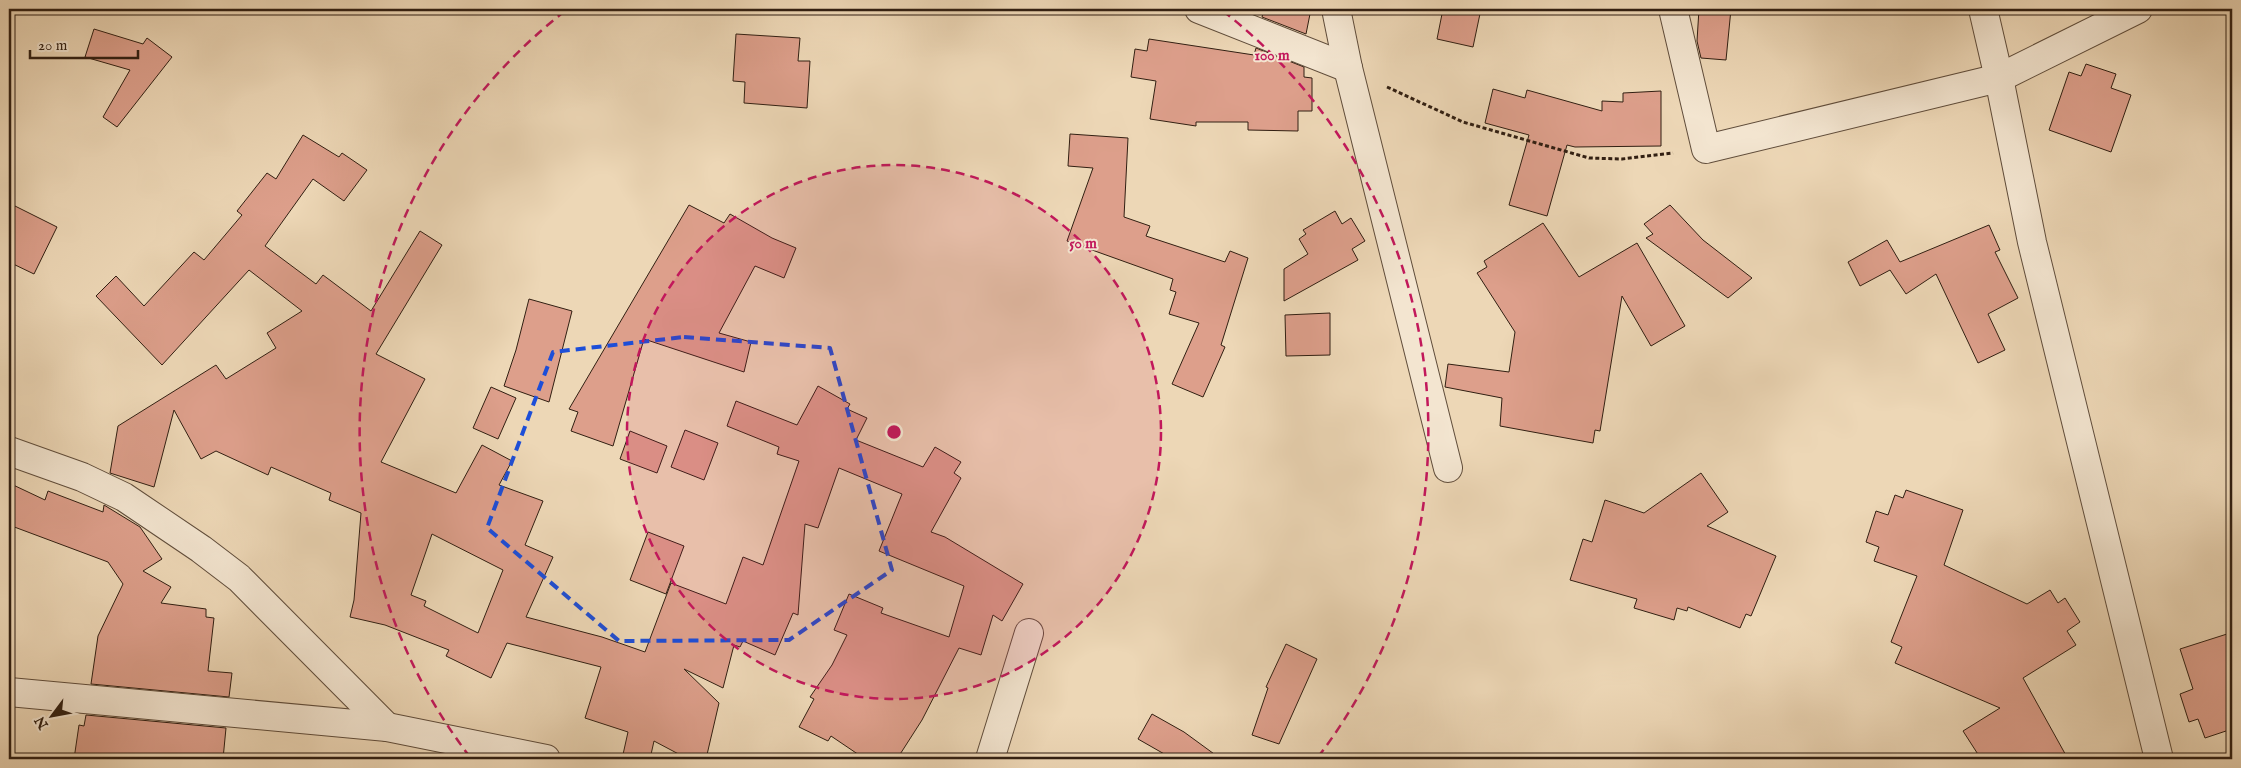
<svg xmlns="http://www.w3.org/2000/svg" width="2241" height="768" font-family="'IM FELL English',serif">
	<rect width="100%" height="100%" fill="#edd7b6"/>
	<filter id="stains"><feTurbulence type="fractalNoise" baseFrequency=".004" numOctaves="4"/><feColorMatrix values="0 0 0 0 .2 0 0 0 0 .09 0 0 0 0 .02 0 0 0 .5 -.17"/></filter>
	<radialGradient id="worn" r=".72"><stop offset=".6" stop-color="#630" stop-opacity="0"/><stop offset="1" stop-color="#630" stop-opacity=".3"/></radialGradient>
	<!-- building -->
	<g fill="#dd9f8b" stroke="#311f12" fill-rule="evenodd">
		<path d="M 1264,9 L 1311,9 L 1306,34 L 1262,17 Z"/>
		<path d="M 1443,9 L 1481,9 L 1473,47 L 1437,39 Z"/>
		<path d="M 1699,9 L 1731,9 L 1726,60 L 1701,58 L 1697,41 Z"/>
		<path d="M 94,29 L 143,44 L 147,38 L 172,57 L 117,127 L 103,117 L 130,70 L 85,57 Z"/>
		<path d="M 736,34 L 800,38 L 798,61 L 810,61 L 807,108 L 744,103 L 745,82 L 733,81 Z"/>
		<path d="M 1149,39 L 1254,55 L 1256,48 L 1304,67 L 1304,77 L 1312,78 L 1312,111 L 1298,111 L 1298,131 L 1248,130 L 1248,122 L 1196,122 L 1196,126 L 1150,119 L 1156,81 L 1131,77 L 1135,49 L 1147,51 Z"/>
		<path d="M 2086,64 L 2116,74 L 2111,88 L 2131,95 L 2111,152 L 2049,130 L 2069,72 L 2081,76 Z"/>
		<path d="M 1493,89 L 1525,98 L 1527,90 L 1602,111 L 1602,101 L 1623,102 L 1623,93 L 1661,91 L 1661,146 L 1575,147 L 1567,145 L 1547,216 L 1509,205 L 1529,135 L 1485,123 Z"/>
		<path d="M 1070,134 L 1128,138 L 1124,217 L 1150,226 L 1146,236 L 1225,262 L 1230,251 L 1248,258 L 1221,345 L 1225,347 L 1203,397 L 1172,384 L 1199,323 L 1169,314 L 1176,292 L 1170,290 L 1173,279 L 1067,241 L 1093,168 L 1068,166 Z"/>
		<path d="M 303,135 L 339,157 L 342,153 L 367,170 L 344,201 L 313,179 L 265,246 L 316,284 L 323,275 L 371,311 L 420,231 L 442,245 L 376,354 L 425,379 L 381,462 L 456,493 L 482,445 L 512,461 L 499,485 L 543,501 L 525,545 L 553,557 L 526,617 L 602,637 L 645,652 L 671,583 L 726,604 L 743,557 L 763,565 L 799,461 L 777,454 L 779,447 L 727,426 L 736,401 L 797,425 L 818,386 L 850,404 L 847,409 L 867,418 L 856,440 L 923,467 L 935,447 L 961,462 L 954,473 L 961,478 L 931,532 L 945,537 L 1023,584 L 1002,621 L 993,615 L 981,655 L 959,648 L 922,720 L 897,759 L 865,759 L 831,736 L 828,741 L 799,727 L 814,699 L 810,697 L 832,665 L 847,635 L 834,630 L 849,594 L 883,608 L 881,613 L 949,637 L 964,586 L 879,551 L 902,494 L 839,468 L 818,528 L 805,524 L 798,615 L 793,613 L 775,655 L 743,641 L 740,647 L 734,645 L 723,688 L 684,669 L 719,703 L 706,759 L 688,759 L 654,741 L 650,759 L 622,759 L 628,732 L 585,718 L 601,667 L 507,643 L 491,678 L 446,656 L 449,650 L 385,625 L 350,617 L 354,600 L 361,513 L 329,500 L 331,493 L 271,467 L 268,475 L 216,451 L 201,459 L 174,410 L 154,487 L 110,473 L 118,426 L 216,365 L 226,379 L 276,348 L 267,333 L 302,311 L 249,270 L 162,365 L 96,296 L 116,276 L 144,306 L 194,252 L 204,260 L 242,215 L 237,211 L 267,173 L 276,179 ZM 432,534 L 503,570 L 478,633 L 424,606 L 426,601 L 411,595 Z"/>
		<path d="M 9,203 L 57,227 L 34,274 L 9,262 Z"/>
		<path d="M 689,205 L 724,223 L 730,214 L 772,238 L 796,248 L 784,278 L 755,266 L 719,333 L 751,342 L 744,372 L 644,339 L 613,446 L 571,431 L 578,412 L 569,409 Z"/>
		<path d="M 1670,205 L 1703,240 L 1752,278 L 1728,298 L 1646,238 L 1653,234 L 1644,224 Z"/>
		<path d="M 1335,211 L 1342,224 L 1351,218 L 1365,241 L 1352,249 L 1358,260 L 1284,301 L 1284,269 L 1308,254 L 1299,239 L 1306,234 L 1303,230 Z"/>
		<path d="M 1543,223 L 1579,277 L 1637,243 L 1685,326 L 1651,346 L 1622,296 L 1600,431 L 1595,430 L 1593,443 L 1500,426 L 1502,398 L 1445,387 L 1448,364 L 1509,372 L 1515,332 L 1477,273 L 1487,267 L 1484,261 Z"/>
		<path d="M 1989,225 L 2000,250 L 1995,252 L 2018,298 L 1988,314 L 2005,350 L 1978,363 L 1936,274 L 1906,294 L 1890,270 L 1860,286 L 1848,262 L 1887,240 L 1900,262 Z"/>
		<path d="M 529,299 L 572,311 L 549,402 L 504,386 L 516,350 Z"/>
		<path d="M 1330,313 L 1330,355 L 1286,356 L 1285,315 Z"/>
		<path d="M 491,387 L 516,398 L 498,439 L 473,428 Z"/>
		<path d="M 685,430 L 718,443 L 704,480 L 671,467 Z"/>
		<path d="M 630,431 L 667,446 L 657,473 L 620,459 Z"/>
		<path d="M 1701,473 L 1728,512 L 1707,526 L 1776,556 L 1751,616 L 1746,614 L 1740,628 L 1688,607 L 1687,611 L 1677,608 L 1674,620 L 1634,608 L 1637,599 L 1570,580 L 1583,539 L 1592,542 L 1605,500 L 1644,513 Z"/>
		<path d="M 9,483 L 45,500 L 48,491 L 103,512 L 104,505 L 140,527 L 162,559 L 143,571 L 171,587 L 161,603 L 206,609 L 206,617 L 214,618 L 208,671 L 232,673 L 229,697 L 91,684 L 98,636 L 123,584 L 108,562 L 9,525 Z"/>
		<path d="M 1906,490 L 1963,510 L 1944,565 L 2027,604 L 2050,590 L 2058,603 L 2065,598 L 2080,622 L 2067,631 L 2076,645 L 2023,678 L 2068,759 L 1981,759 L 1963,731 L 2000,708 L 1895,663 L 1902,647 L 1891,642 L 1917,576 L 1874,561 L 1879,547 L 1866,542 L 1876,511 L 1888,515 L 1895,495 L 1903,498 Z"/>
		<path d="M 648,532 L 684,546 L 666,594 L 630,580 Z"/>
		<path d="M 2227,634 L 2232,651 L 2232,729 L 2205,738 L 2198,719 L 2189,722 L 2180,694 L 2193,689 L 2180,649 Z"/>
		<path d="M 1286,644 L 1317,659 L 1279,744 L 1252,735 L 1268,688 L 1266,687 Z"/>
		<path d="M 1152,714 L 1184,732 L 1221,759 L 1173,759 L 1138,739 Z"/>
		<path d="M 86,715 L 226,728 L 223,759 L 74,759 L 79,725 L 84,726 Z"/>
	</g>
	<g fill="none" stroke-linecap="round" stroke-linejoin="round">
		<!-- minor casing -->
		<g stroke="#604d3b" stroke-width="30">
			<g id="minor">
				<path d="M 1199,9 L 1348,68"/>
				<path d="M 1336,9 L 1348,68 L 1448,468"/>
				<path d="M 1673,9 L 1706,149 L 1999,78 L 2138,9"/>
				<path d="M 1983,9 L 1999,78 L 2032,242 L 2159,759"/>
				<path d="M 9,451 L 82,477 L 124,497 L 201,549 L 239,578 L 387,727"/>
				<path d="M 9,692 L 387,727 L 546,759"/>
				<path d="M 990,759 L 1029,633"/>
			</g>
		</g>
		<!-- path -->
		<path stroke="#311f12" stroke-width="3" stroke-dasharray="4 2.5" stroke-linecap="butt" d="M 1387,87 L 1463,122 L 1589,158 L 1622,159 L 1673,153"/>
		<!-- minor -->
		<use href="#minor" stroke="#f3e5d0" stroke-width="28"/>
	</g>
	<!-- marked area -->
	<path fill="none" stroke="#1d4ed8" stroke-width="4" stroke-dasharray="10 6" stroke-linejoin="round" d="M 684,337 L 830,348 L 892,570 L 789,640 L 619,641 L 487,528 L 553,352 Z"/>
	<!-- distance rings -->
	<circle cx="894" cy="432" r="267" fill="#c2185b" fill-opacity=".12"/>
	<g fill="none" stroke="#c2185b" stroke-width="2.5" stroke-dasharray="9 6">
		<circle cx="894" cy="432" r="267"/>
		<path d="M470 757A534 534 0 0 1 565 11M1223 11A534 534 0 0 1 1318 757"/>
	</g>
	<circle cx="894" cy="432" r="8" fill="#c2185b" stroke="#f3e5d0" stroke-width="2.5"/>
	<g font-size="15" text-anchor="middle" font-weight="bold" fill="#c2185b" stroke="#f3e5d0" stroke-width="4" stroke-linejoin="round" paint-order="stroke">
		<text x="1272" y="60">100 m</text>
		<text x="1083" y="248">50 m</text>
	</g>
	<!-- margin -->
	<rect width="2241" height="768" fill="none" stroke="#edd7b6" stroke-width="30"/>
	<rect x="10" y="10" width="2221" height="748" fill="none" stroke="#311f12" stroke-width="2.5"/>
	<rect x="15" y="15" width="2211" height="738" fill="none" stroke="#311f12"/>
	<!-- north arrow -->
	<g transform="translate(52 716) rotate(238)" stroke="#f3e5d0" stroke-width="4" paint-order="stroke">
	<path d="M0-4L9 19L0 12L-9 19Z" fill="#311f12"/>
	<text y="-8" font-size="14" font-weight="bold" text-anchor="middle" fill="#311f12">N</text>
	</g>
	<!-- scale -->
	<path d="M30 50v8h108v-8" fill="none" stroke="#311f12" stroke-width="2.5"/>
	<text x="38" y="50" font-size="15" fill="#311f12" stroke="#f3e5d0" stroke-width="4" paint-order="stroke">20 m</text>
	<rect width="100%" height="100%" filter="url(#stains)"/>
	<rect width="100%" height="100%" fill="url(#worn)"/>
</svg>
